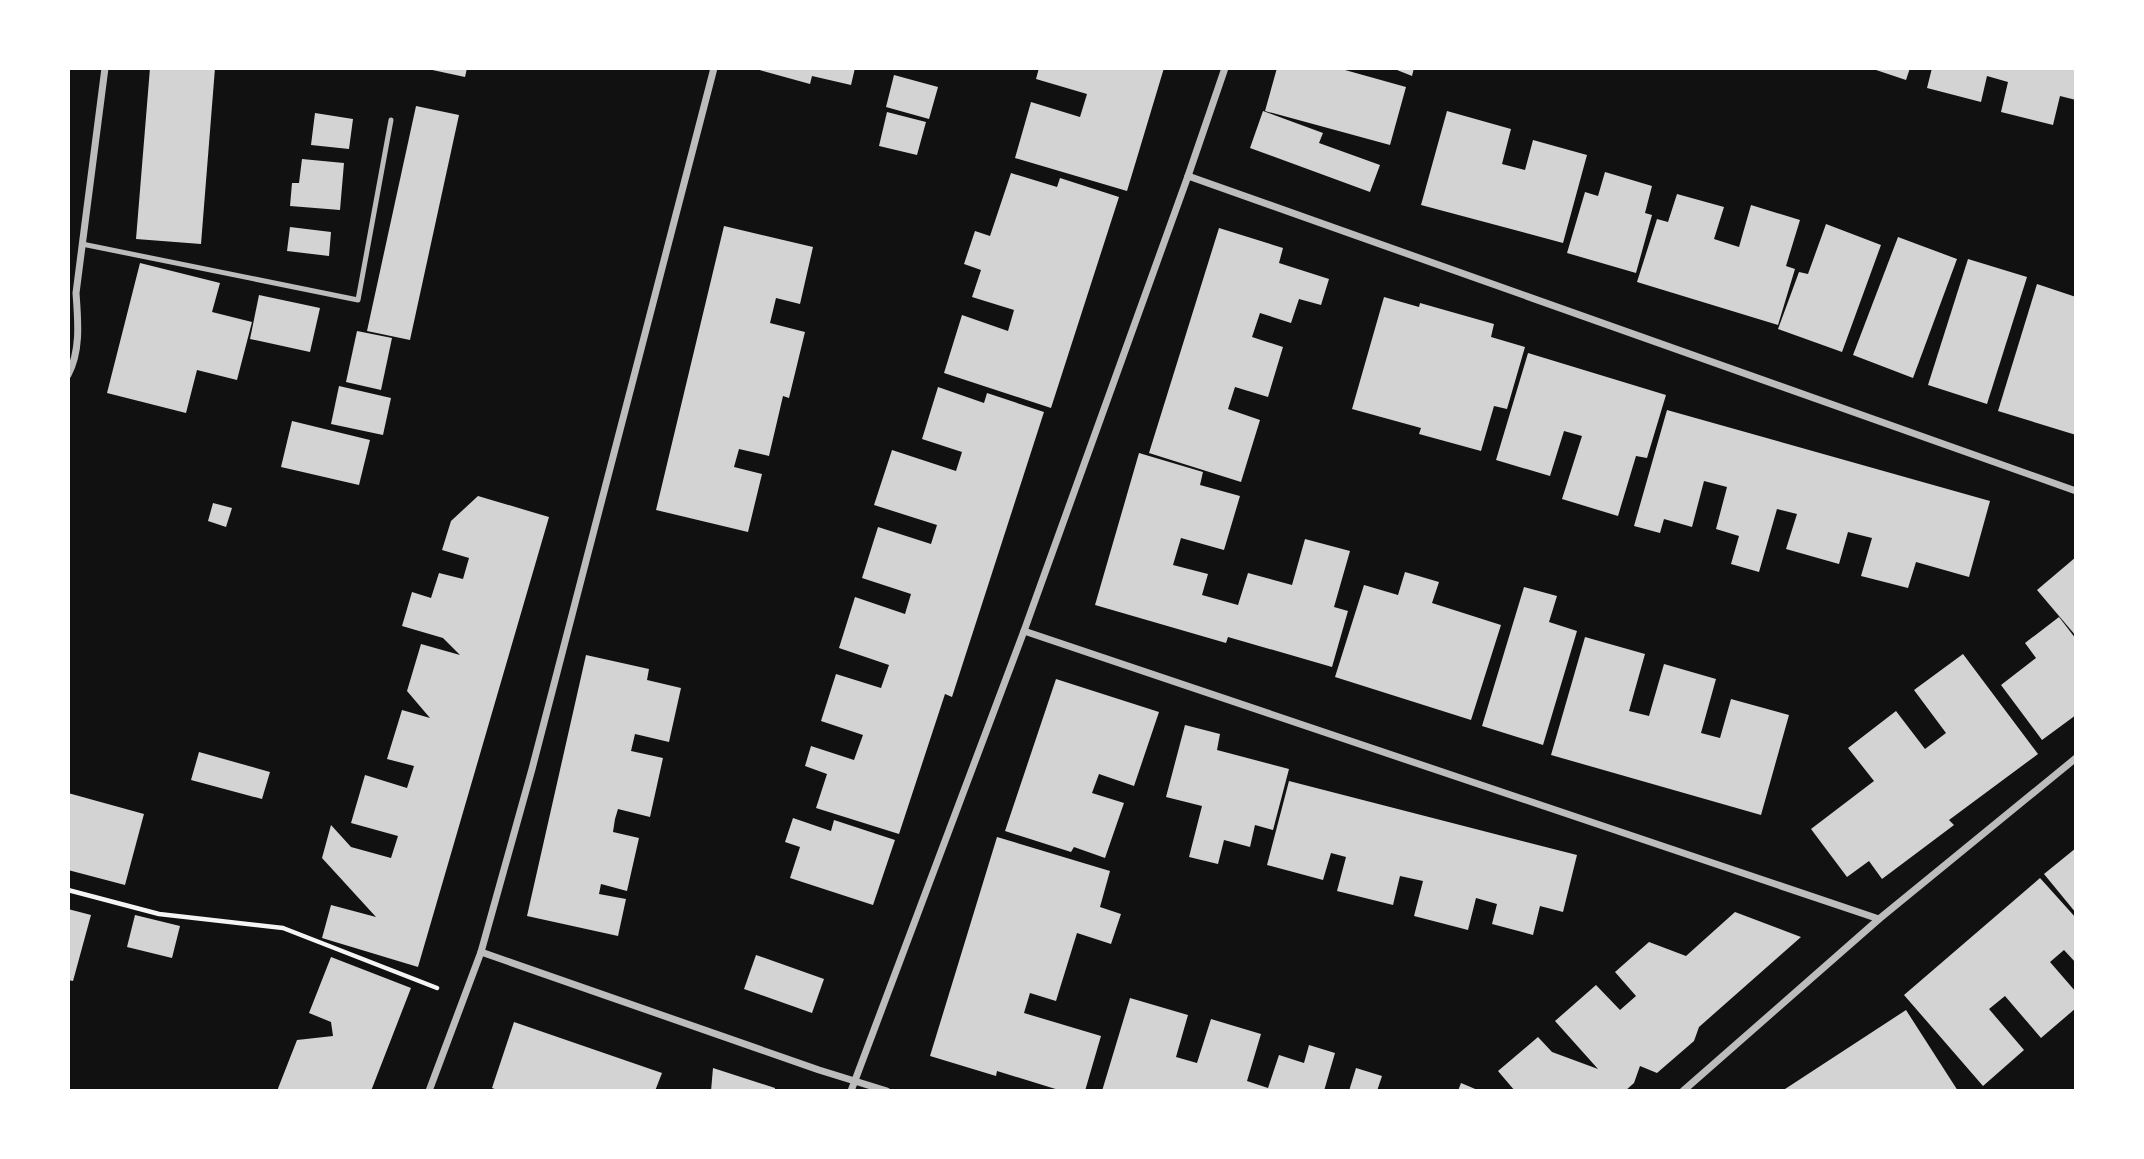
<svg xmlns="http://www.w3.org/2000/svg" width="2144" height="1159" font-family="'Fira Sans',sans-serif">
	<rect width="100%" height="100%" fill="#111"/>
	<!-- building -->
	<g fill="#d3d3d3">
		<path d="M 150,68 L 215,68 L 201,244 L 136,239 Z"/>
		<path d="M 423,68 L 467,68 L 465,77 Z"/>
		<path d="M 752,68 L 855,68 L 851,85 L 812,76 L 810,84 Z"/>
		<path d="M 1039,68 L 1164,68 L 1127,191 L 1015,158 L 1031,102 L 1080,117 L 1087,94 L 1036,79 Z"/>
		<path d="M 1277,68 L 1345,68 L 1345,70 L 1406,87 L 1390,145 L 1265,111 Z"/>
		<path d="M 1392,68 L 1414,68 L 1412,76 Z"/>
		<path d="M 1870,68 L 1910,68 L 1906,80 Z"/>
		<path d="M 1932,68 L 2076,68 L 2076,100 L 2060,96 L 2053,125 L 2001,112 L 2008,82 L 1987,76 L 1981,102 L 1927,88 Z"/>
		<path d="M 894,75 L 938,87 L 929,119 L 886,107 Z"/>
		<path d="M 416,106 L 459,115 L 410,340 L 367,331 Z"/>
		<path d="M 1263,111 L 1323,133 L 1319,143 L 1380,165 L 1370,192 L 1250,148 Z"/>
		<path d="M 1447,111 L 1511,129 L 1502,164 L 1525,170 L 1533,140 L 1587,155 L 1563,243 L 1421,205 Z"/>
		<path d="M 887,112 L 926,122 L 917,155 L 879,146 Z"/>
		<path d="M 315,113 L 353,119 L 349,149 L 311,145 Z"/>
		<path d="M 302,159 L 344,163 L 340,210 L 290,206 L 292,183 L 299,183 Z"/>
		<path d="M 1605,172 L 1652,186 L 1645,213 L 1652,215 L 1636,273 L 1567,253 L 1585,192 L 1598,196 Z"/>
		<path d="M 1011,173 L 1057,187 L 1060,178 L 1119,197 L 1051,408 L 944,373 L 962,315 L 1008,331 L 1014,310 L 972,297 L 981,270 L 964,264 L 975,231 L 990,236 Z"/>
		<path d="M 1677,194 L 1724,207 L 1714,239 L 1739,247 L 1751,205 L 1800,220 L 1786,266 L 1795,269 L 1778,325 L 1637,282 L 1657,219 L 1668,222 Z"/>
		<path d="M 1826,224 L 1881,245 L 1842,352 L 1778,329 L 1799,272 L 1808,274 Z"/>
		<path d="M 724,226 L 813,247 L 800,304 L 776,298 L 770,323 L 805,332 L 789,398 L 783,396 L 769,456 L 739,449 L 734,467 L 762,474 L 748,532 L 656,510 Z"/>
		<path d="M 290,227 L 331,232 L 329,256 L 287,251 Z"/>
		<path d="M 1219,228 L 1283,248 L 1279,263 L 1329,279 L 1321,305 L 1299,299 L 1291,323 L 1260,313 L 1252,337 L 1283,347 L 1268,397 L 1235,387 L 1228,409 L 1260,420 L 1241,482 L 1149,453 Z"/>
		<path d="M 1898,237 L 1957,259 L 1913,378 L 1853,355 Z"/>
		<path d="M 1968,259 L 2027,277 L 1987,404 L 1928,385 Z"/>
		<path d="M 140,263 L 220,283 L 212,312 L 252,322 L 237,380 L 197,370 L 186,413 L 107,393 Z"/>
		<path d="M 2037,284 L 2076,297 L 2076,435 L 1998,411 Z"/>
		<path d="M 259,295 L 320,308 L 310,352 L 250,339 Z"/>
		<path d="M 1384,297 L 1419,307 L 1420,303 L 1494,324 L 1491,337 L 1525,347 L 1507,409 L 1494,406 L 1481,451 L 1419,434 L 1421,428 L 1352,409 Z"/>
		<path d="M 357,331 L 392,338 L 381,390 L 346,382 Z"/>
		<path d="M 1528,353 L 1666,395 L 1647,458 L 1636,456 L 1618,516 L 1562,499 L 1582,436 L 1564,431 L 1550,476 L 1496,460 Z"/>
		<path d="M 339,386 L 391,398 L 383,435 L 331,424 Z"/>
		<path d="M 938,387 L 984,403 L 987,393 L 1044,412 L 952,697 L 945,694 L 899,834 L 816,808 L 827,774 L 805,766 L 811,746 L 854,760 L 863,735 L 821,721 L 836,674 L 881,688 L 889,665 L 839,648 L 855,597 L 905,614 L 911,594 L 862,578 L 878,527 L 931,544 L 937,525 L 874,505 L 892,450 L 956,471 L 962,452 L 922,439 Z"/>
		<path d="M 1667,410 L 1990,501 L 1969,577 L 1916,562 L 1908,588 L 1861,576 L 1872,538 L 1848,532 L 1839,564 L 1786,549 L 1797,514 L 1777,509 L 1759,572 L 1731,564 L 1739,536 L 1716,529 L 1727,487 L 1704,481 L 1692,527 L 1664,519 L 1660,533 L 1634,526 Z"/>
		<path d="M 292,421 L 370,440 L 359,485 L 281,467 Z"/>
		<path d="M 1139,453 L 1203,472 L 1200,485 L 1240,496 L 1224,550 L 1181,538 L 1173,565 L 1208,574 L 1202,595 L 1238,605 L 1248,573 L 1292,585 L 1305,539 L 1350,551 L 1334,607 L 1348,611 L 1332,667 L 1228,637 L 1226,643 L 1095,605 Z"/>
		<path d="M 478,496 L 549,517 L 418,967 L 322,938 L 331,905 L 376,917 L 322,858 L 331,825 L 351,847 L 391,858 L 398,836 L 351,823 L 365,775 L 407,788 L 414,766 L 387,759 L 402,710 L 430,718 L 407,691 L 421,644 L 460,655 L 443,638 L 402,626 L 412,592 L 431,598 L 439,573 L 463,579 L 469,558 L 442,550 L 451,521 Z"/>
		<path d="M 213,503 L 232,508 L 226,527 L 208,521 Z"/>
		<path d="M 2076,557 L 2076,636 L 2037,590 Z"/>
		<path d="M 1405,572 L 1439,582 L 1432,603 L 1501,625 L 1471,720 L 1335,677 L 1364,585 L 1398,595 Z"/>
		<path d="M 1524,587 L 1557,596 L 1549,622 L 1577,631 L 1543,745 L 1482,726 Z"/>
		<path d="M 2059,617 L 2076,639 L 2076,715 L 2042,740 L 2001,685 L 2036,658 L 2025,643 Z"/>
		<path d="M 1585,637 L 1645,654 L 1629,711 L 1649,716 L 1664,664 L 1716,679 L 1701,733 L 1720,738 L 1731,699 L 1789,715 L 1761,815 L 1551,755 Z"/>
		<path d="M 1963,654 L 2038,754 L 1949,820 L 1954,825 L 1882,879 L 1869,861 L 1847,877 L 1811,829 L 1874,781 L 1848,748 L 1896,711 L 1925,749 L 1946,733 L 1914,690 Z"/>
		<path d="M 586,655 L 649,669 L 647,680 L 681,688 L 669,742 L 635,734 L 631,751 L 663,758 L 650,817 L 618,809 L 615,819 L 613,832 L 639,838 L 627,891 L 601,884 L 599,894 L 626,899 L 618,936 L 527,916 Z"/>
		<path d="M 1056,679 L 1159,712 L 1134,786 L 1099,774 L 1092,793 L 1124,803 L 1105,858 L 1074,847 L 1071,852 L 1005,831 Z"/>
		<path d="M 1185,725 L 1220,734 L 1217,750 L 1289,769 L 1273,830 L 1255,825 L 1250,847 L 1224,840 L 1218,864 L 1189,857 L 1202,806 L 1166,797 Z"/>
		<path d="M 199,752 L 270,772 L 262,799 L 191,780 Z"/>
		<path d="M 1289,781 L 1577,855 L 1563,912 L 1540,906 L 1533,935 L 1492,924 L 1497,904 L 1476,898 L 1468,930 L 1414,916 L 1423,881 L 1400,876 L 1393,905 L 1337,891 L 1346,857 L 1331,853 L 1323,880 L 1267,865 Z"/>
		<path d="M 68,793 L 144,814 L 125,885 L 68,870 Z"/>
		<path d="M 793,818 L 831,831 L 834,820 L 895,840 L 873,905 L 790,878 L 800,847 L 785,842 Z"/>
		<path d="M 997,837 L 1110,871 L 1100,907 L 1121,914 L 1111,944 L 1077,933 L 1056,1001 L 1030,993 L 1024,1013 L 1101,1036 L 1085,1091 L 1062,1091 L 997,1071 L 996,1076 L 930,1056 Z"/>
		<path d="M 2076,848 L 2076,913 L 2044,874 Z"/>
		<path d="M 2040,878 L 2076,918 L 2076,963 L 2064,950 L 2050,962 L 2076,992 L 2076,1008 L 2041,1038 L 2005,996 L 1989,1009 L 2024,1050 L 1983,1086 L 1904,995 Z"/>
		<path d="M 68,909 L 91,915 L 73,981 L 68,980 Z"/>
		<path d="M 1735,912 L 1801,937 L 1699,1027 L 1694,1041 L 1657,1073 L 1640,1066 L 1634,1083 L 1625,1091 L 1515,1091 L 1498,1071 L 1538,1037 L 1552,1052 L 1598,1069 L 1555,1021 L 1596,985 L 1620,1010 L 1636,996 L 1615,972 L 1649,942 L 1686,956 Z"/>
		<path d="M 135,915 L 180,926 L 172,958 L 127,947 Z"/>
		<path d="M 756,955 L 824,979 L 812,1013 L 744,989 Z"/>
		<path d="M 331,957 L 411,988 L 371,1091 L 277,1091 L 297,1040 L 333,1036 L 331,1022 L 309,1013 Z"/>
		<path d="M 1130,998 L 1188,1015 L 1176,1057 L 1197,1063 L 1211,1019 L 1261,1034 L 1247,1081 L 1268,1088 L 1279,1055 L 1304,1063 L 1309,1045 L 1335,1053 L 1324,1091 L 1102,1091 Z"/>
		<path d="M 1906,1010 L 1958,1091 L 1782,1091 Z"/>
		<path d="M 514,1022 L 662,1073 L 655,1091 L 500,1091 L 492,1088 Z"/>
		<path d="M 713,1068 L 775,1088 L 775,1091 L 711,1091 Z"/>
		<path d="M 1356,1068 L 1382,1076 L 1377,1091 L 1349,1091 Z"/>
		<path d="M 1461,1083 L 1480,1091 L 1458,1091 Z"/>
	</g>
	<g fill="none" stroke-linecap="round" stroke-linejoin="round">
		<!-- path -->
		<path stroke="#f5f5f5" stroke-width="4.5" d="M 68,890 L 159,914 L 283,928 L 437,988"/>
		<!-- service -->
		<path stroke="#bcbcbc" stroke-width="5" d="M 82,244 L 358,300 L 391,120"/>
		<!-- minor -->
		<g stroke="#bcbcbc" stroke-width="7">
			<path d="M 1188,176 L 2076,491"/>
			<path d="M 68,375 C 81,350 78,321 76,293 L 105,68"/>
			<path d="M 1024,631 L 1879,919"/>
			<path d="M 481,952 L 819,1070 L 887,1091"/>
			<path d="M 429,1091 L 481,952 L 532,769 L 714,68"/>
			<path d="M 851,1091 L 1024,631 L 1188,176 L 1225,68"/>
			<path d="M 1683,1091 L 1879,919 L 2076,758"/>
		</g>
	</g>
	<!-- border -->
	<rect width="2144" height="1159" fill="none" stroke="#ffffff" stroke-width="140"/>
</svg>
